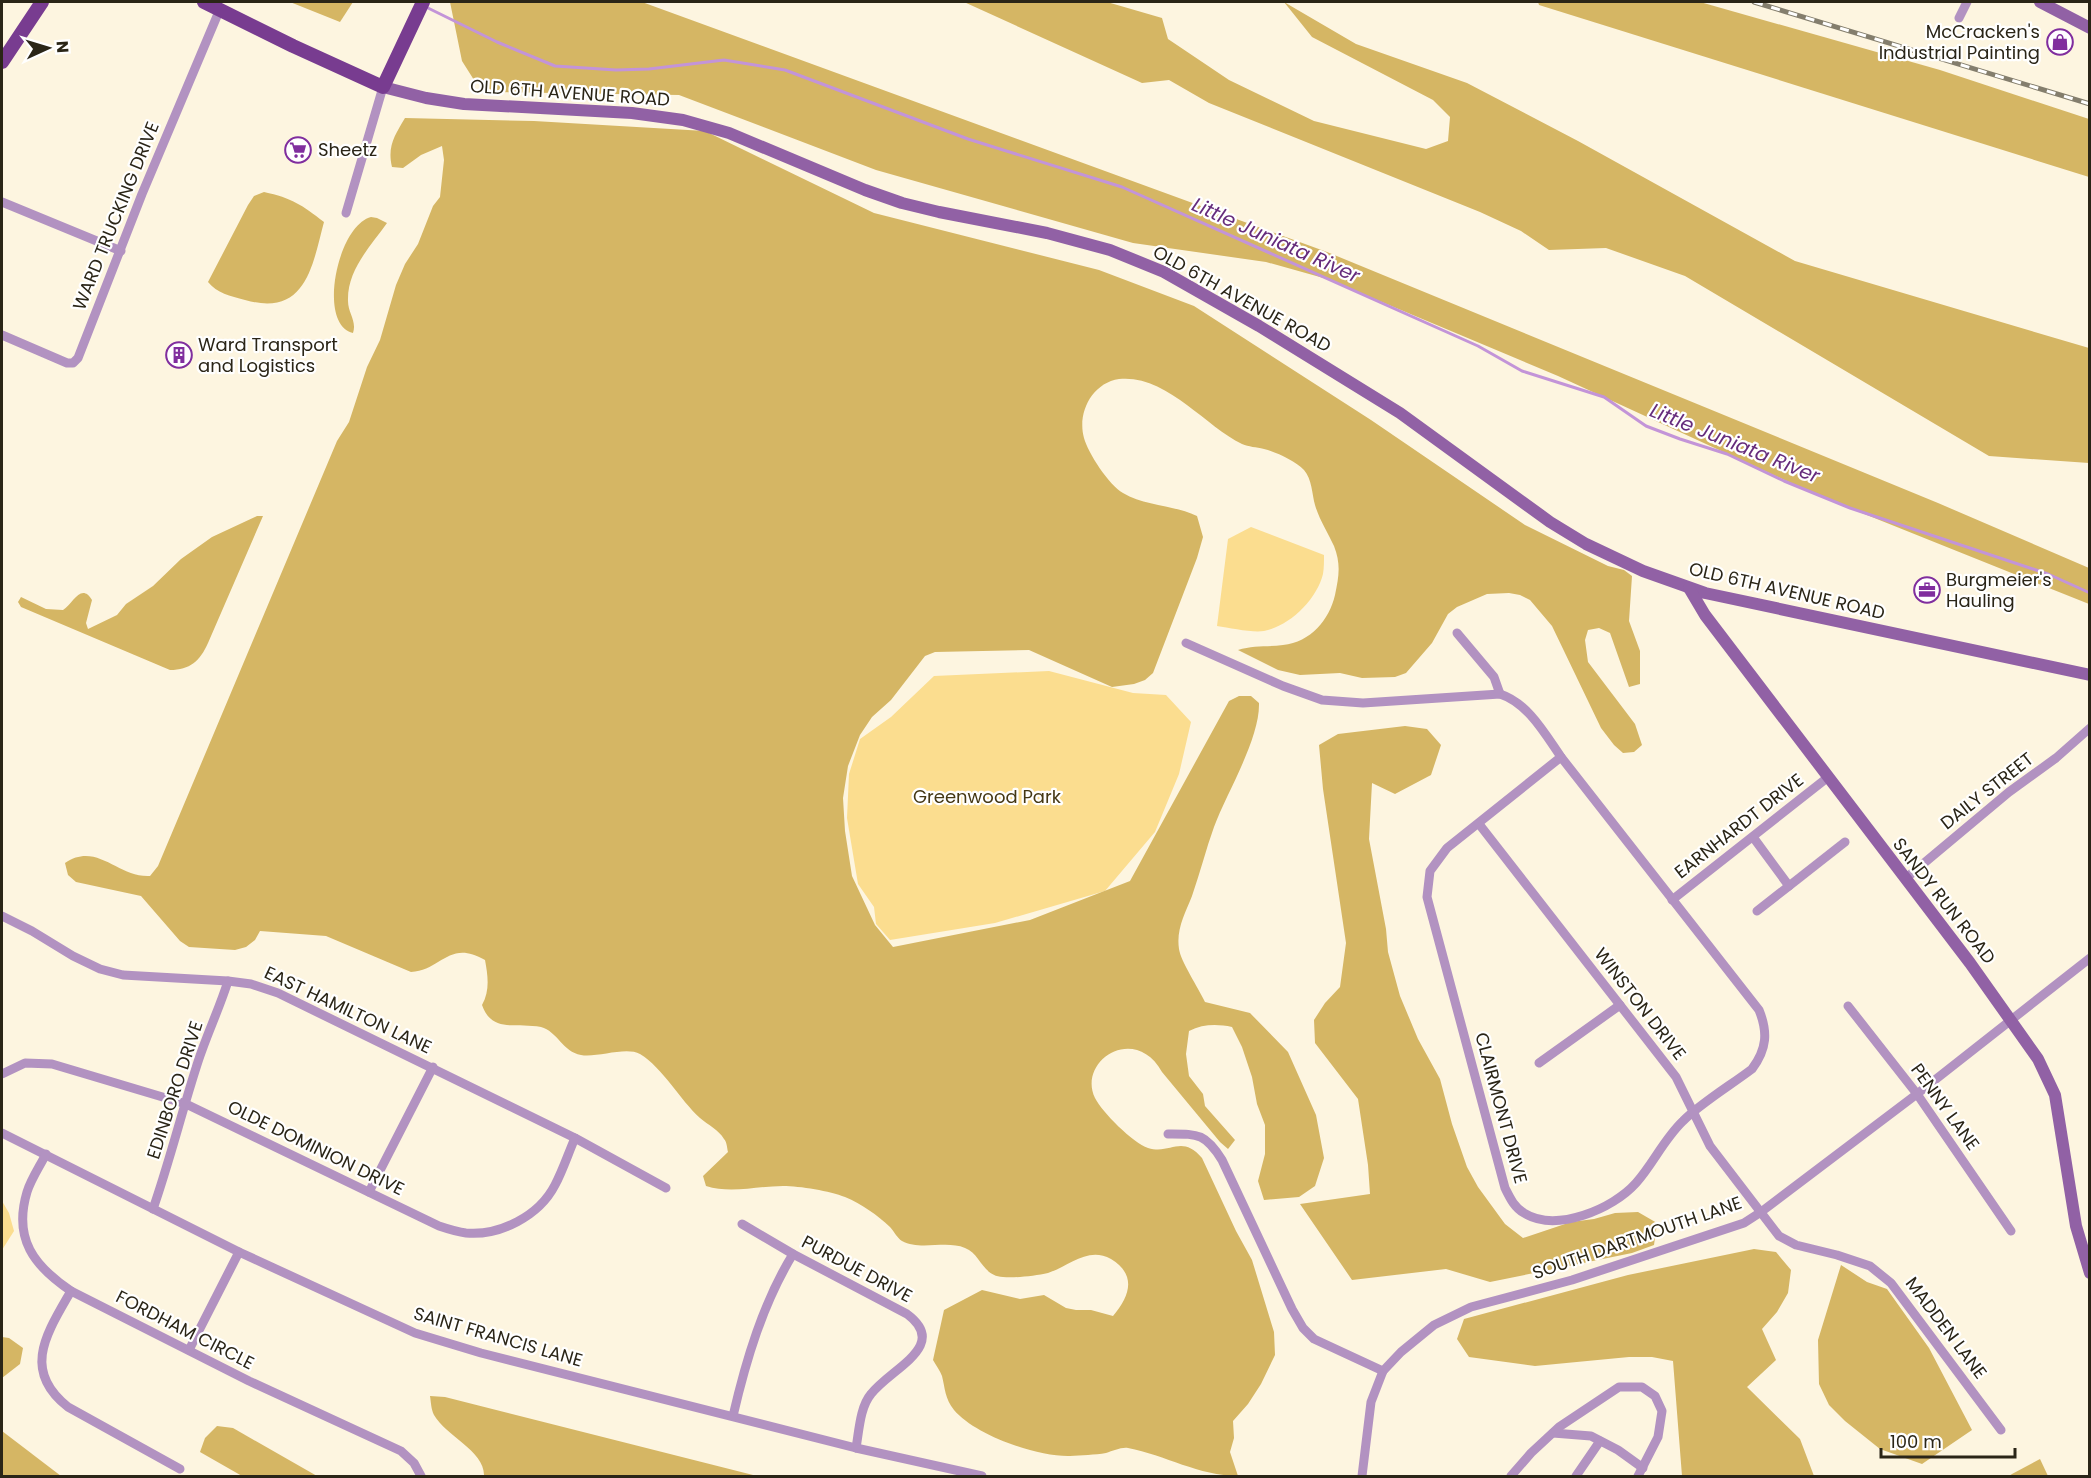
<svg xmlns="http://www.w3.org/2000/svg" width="2091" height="1478" font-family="Poppins,sans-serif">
	<rect width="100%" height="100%" fill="#fdf5e0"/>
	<!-- green -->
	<g fill="#fbdd8f">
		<path d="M 1251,527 L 1324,555 C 1324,561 1324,568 1323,574 C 1317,599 1290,626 1264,631 C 1253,633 1230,628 1217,626 L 1228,539 Z"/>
		<path d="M 1049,671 L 1133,693 L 1166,695 L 1191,722 L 1179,774 L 1155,832 L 1105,891 L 995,923 L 890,940 L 876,924 L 874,907 L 858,884 L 847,818 L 849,774 L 860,739 L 891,717 L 934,676 Z"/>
		<path d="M 2,1201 L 9,1213 L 14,1231 L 2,1250 Z"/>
	</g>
	<!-- forest -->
	<g fill="#d5b664">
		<path d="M 290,2 L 353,2 L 340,22 Z"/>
		<path d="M 450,2 L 642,2 L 1327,252 L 1938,503 L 2089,568 L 2089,604 L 1817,495 L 1558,376 L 1327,279 L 1266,262 L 1133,243 L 876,170 L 679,95 L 495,92 L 474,80 L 462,61 Z"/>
		<path d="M 964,2 L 1107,2 L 1162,18 L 1168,39 L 1229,80 L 1314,121 L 1426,149 L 1448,141 L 1450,117 L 1433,100 L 1312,37 L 1284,2 L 1356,44 L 1467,83 L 1578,141 L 1795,261 L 2089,348 L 2089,463 L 1989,456 L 1685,276 L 1606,248 L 1549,250 L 1521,231 L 1480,212 L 1209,103 L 1169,80 L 1142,83 Z"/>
		<path d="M 1538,2 L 1700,2 L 1940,70 L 2089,119 L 2089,177 L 1539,5 Z"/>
		<path d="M 405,118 L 534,121 L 705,131 L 874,213 L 1099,270 L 1194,306 L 1371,420 L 1525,525 L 1608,566 L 1624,570 L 1632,576 L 1629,621 L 1640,651 L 1640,684 L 1629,687 L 1610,633 L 1599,628 L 1588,630 L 1585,640 L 1588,662 L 1635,724 L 1642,745 L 1634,752 L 1623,753 L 1614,745 L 1601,728 L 1552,626 L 1530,600 L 1520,595 L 1509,593 L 1487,594 L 1457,607 L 1448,614 L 1432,643 L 1406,673 L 1395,677 L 1362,678 L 1340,673 L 1300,675 L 1278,670 L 1238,650 C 1253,645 1267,647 1283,645 C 1311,642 1329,620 1335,595 C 1339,576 1341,564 1334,546 C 1328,533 1319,519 1315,505 C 1312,494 1312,479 1304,470 C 1295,461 1276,452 1264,449 C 1256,447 1249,447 1242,444 C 1205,426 1166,374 1119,379 C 1092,383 1077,413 1084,438 C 1088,453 1109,485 1123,493 C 1145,506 1174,505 1197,516 L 1203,537 L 1197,558 L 1153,673 L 1145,680 L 1134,684 L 1112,687 L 1029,650 L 935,652 L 925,656 L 891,700 L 872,717 L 860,735 L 848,766 L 843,798 L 845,831 L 852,876 L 875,925 L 893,947 L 1030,920 L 1130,881 L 1229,701 L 1239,696 L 1251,696 L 1259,703 C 1260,739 1227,792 1214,827 C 1206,849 1200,873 1192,896 C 1185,914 1176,929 1179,949 C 1181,962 1198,987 1205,1002 L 1250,1013 L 1288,1052 L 1316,1115 L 1324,1158 L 1315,1186 L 1299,1197 L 1264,1200 L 1258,1181 L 1265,1154 L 1265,1125 L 1257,1104 L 1252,1077 L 1242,1047 L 1232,1027 C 1217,1024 1203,1024 1189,1031 L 1186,1054 L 1189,1076 L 1203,1094 L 1205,1106 L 1235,1140 L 1228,1149 L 1220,1142 L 1162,1072 C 1135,1023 1077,1061 1095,1098 C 1102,1112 1133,1143 1148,1148 C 1171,1155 1181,1134 1202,1158 L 1236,1231 L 1252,1260 L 1274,1332 L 1275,1355 L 1261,1384 L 1248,1404 L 1233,1421 L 1234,1438 L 1230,1452 L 1238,1476 C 1199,1476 1165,1455 1128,1448 C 1121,1447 1113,1451 1106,1453 C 1095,1455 1081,1455 1070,1456 C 1037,1457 975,1435 954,1410 C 945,1399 945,1388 942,1376 C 940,1371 936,1365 933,1360 L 944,1310 L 982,1290 L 1020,1299 L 1044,1295 L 1066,1308 L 1076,1310 L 1091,1310 L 1113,1316 C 1130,1296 1137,1275 1111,1259 C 1088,1246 1069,1266 1048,1273 C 1035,1276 1015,1278 1003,1277 C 982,1276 981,1254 965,1248 C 946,1240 920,1251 902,1241 C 897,1238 894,1231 890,1227 C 877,1215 862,1204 845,1197 C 830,1191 800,1186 783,1186 C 757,1186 731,1194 706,1186 L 703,1176 L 728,1152 C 727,1148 727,1142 724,1139 C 719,1130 708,1125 700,1118 C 680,1100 663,1068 640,1054 C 626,1046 597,1058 581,1055 C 563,1052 557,1031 541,1027 C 517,1022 492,1034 482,1005 C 490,991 488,976 485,960 C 449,939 442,970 411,972 L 326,936 L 260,931 L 255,940 L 246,947 L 235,950 L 189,947 L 180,941 L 141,896 L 76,882 L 68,875 L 65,863 C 97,841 118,878 150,876 L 158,866 L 337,441 L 349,422 L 367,367 L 380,340 L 396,285 L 405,264 L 418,244 L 433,206 L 440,197 L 444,160 L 442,146 L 421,155 L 403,168 L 392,167 C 387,146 395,135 405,118 Z"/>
		<path d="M 264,192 C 292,198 302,205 324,222 C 312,267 306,317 245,300 C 230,296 217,293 208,282 L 248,205 L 254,196 Z"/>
		<path d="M 371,217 L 377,218 L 387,223 C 370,247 347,270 348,301 C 348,313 357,321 353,333 C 317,325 337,226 371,217 Z"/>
		<path d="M 257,516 L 263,516 L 208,643 C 200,661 190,670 170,670 L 21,607 L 18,602 L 21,597 L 46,609 L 63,610 C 73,604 81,582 92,600 L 86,623 L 88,629 L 117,615 L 126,604 L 153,586 L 181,559 L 212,537 Z"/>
		<path d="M 1405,726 L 1427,729 L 1441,745 L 1431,775 L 1395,794 L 1372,783 L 1369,839 L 1386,929 L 1388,952 L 1400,996 L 1418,1039 L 1440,1079 L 1452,1124 L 1467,1167 L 1478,1187 L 1505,1224 L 1523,1238 L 1571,1222 L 1594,1219 L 1615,1213 L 1638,1212 L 1657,1223 L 1654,1245 L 1632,1253 L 1490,1282 L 1446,1269 L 1352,1280 L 1300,1204 L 1370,1194 L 1368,1165 L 1358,1099 L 1315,1043 L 1314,1020 L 1325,1003 L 1340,987 L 1346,943 L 1323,789 L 1319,745 L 1338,734 Z"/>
		<path d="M 1754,1249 L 1776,1252 L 1791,1270 L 1788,1293 L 1777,1312 L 1762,1329 L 1776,1360 L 1747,1387 L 1800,1439 L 1814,1476 L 1682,1476 L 1673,1361 L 1652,1357 L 1629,1357 L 1535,1366 L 1469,1357 L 1457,1339 L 1464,1319 L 1628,1275 Z"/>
		<path d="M 1841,1265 L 1867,1282 L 1887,1289 L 1929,1348 L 1972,1430 L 1922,1464 L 1880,1449 L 1845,1421 L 1829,1405 L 1819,1384 L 1818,1340 Z"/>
		<path d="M 2,1337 L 9,1338 L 23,1348 L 20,1364 L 2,1378 Z"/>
		<path d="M 430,1396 L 445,1397 L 757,1476 L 484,1476 C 485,1451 446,1436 434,1415 C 431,1409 431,1402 430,1396 Z"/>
		<path d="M 217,1426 L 233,1428 L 317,1476 L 242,1476 L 200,1452 L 205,1438 Z"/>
		<path d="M 2,1431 L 61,1476 L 2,1476 Z"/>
		<path d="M 2040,1459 L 2048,1476 L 2009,1476 L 2012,1474 Z"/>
	</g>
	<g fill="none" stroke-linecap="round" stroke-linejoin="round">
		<!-- stream -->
		<path stroke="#c394d8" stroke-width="3" d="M 428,8 L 497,42 L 555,66 L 616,70 L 649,69 L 724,60 L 785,70 L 968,139 L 1122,187 L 1478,346 L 1522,371 L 1604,397 L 1646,426 L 1680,439 L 1727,454 L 1784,481 L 1850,508 L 2048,574 L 2090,593"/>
		<!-- street -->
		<g stroke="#b292c1" stroke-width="9">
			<path d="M 1959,18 L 1967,2"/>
			<path d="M 2,202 L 121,251"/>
			<path d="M 346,213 L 383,87"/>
			<path d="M 2,335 L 67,363 L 73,363 L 78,358 L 142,194 L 220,9"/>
			<path d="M 1457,633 L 1494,677 L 1500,694"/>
			<path d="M 1186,643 L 1283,686 L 1322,700 L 1363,703 L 1500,694 C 1528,703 1545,734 1561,757"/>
			<path d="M 1561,757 L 1759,1010 C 1768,1032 1767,1049 1752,1069 C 1731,1085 1701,1103 1683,1121 C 1664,1139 1653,1164 1636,1183 C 1613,1209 1556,1233 1524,1213 C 1514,1207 1510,1198 1505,1188 L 1427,897 L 1430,871 L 1447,848 Z"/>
			<path d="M 1479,824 L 1676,1077 L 1710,1146 L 1779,1236 L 1796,1245 L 1837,1255 L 1870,1266 L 1891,1283 L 2001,1430"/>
			<path d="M 1753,837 L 1789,886 L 1757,911"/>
			<path d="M 1905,879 L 2009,792 L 2056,758 L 2090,728"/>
			<path d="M 1789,886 L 1845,842"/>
			<path d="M 1672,900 L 1827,778"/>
			<path d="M 2,916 L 32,931 L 73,956 L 100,969 L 123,975 L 228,981 L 251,984 L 278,993 L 575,1138 L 666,1188"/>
			<path d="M 1848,1006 L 1917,1094 L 2011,1231"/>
			<path d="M 1539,1063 L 1620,1005"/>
			<path d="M 2,1074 L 25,1063 L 52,1064 L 186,1104 L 439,1226 C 448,1229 457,1232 466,1233 C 500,1236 539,1216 555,1185 C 563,1170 568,1154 575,1138"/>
			<path d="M 2,1133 L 239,1252 L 415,1333 L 481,1353 L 856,1448 L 982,1476"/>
			<path d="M 1168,1134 C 1198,1134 1205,1133 1222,1160 L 1292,1309 L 1303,1328 L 1314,1339 L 1383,1371"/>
			<path d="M 46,1154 C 40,1166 31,1179 27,1192 C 13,1239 34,1266 71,1291 L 249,1381 L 401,1451 L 414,1463 L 421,1476"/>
			<path d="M 369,1192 L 433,1067"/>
			<path d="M 153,1209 C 169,1163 181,1115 196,1068 C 205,1038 219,1010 228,981"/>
			<path d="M 742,1224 L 793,1254 L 907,1314 C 950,1346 891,1368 871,1394 C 860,1407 859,1431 856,1448"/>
			<path d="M 71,1291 C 47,1333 21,1370 68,1407 L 180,1469"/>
			<path d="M 189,1350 L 239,1252"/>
			<path d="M 733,1416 C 746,1360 763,1303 793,1254"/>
			<path d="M 1553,1433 L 1591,1436 L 1618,1450 L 1643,1468"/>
			<path d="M 1362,1476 L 1371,1402 L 1383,1371 L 1401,1352 L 1434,1325 L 1471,1307 L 1572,1280 L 1744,1223 L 1761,1212 L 1917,1094 L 2090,958"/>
			<path d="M 1511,1476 L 1531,1453 L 1559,1427 L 1619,1387 L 1642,1387 L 1655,1396 L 1662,1411 L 1658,1437 L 1638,1476"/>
			<path d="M 1576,1476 L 1600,1441"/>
		</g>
		<!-- secondary -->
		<g stroke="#9161a5" stroke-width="12">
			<path d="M 2040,2 L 2090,28"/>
			<path d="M 383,87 L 426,98 L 464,104 L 632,113 L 683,120 L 729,133 L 865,190 L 902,203 L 939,212 L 1047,233 L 1110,250 L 1164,272 L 1259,326 L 1400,413 L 1550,522 L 1586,544 L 1643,571 L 1705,593 L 2090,675"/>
			<path d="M 1689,588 L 1705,615 L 1970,963 L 2038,1059 L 2055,1095 L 2076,1226 L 2090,1273"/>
		</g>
		<!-- primary -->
		<g stroke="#783c90" stroke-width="14">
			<path d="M 204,2 L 293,46 L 383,87 L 423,2"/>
			<path d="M 2,62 L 42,2"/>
		</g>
		<!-- rail casing -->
		<g stroke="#847e6d" stroke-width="5">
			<path id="rail" d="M 1754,2 L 2090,104"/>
		</g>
		<!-- rail -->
		<use href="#rail" stroke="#fff" stroke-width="3" stroke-dasharray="9" stroke-linecap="butt"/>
	</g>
	<!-- icons -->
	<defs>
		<g id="shop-ring" transform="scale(1.35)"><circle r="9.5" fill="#fff" stroke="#802e9e" stroke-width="1.5"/><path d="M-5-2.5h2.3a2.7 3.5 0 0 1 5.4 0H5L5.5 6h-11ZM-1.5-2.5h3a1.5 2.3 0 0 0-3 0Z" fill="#802e9e"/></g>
		<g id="supermarket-ring" transform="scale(1.35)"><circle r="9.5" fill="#fff" stroke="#802e9e" stroke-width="1.5"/><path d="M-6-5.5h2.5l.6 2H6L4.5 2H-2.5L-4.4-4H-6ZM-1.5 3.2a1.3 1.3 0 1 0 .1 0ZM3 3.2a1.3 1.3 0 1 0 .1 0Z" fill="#802e9e"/></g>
		<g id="building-ring" transform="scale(1.35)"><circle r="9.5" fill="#fff" stroke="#802e9e" stroke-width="1.5"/><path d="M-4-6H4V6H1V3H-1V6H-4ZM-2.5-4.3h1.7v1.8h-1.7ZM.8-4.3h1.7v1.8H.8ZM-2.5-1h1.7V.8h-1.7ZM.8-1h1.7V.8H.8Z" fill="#802e9e"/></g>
		<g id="office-ring" transform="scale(1.35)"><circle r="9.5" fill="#fff" stroke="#802e9e" stroke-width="1.5"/><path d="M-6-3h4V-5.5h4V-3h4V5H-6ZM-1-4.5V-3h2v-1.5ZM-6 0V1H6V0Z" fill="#802e9e"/></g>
	</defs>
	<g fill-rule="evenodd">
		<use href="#shop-ring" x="2060" y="42"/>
		<use href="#supermarket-ring" x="298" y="150"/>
		<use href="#building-ring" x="179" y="355"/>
		<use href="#office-ring" x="1927" y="590"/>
	</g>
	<g text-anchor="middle" stroke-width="4.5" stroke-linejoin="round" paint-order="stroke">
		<!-- poi labels -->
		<g font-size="18" fill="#2a2517" stroke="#fff" text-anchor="start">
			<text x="2040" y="38" text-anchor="end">McCracken's<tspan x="2040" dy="21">Industrial Painting</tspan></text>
			<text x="318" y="156">Sheetz</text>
			<text x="198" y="351">Ward Transport<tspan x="198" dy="21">and Logistics</tspan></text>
			<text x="1946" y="586">Burgmeier's<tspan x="1946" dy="21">Hauling</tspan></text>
		</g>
		<!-- street labels -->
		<g font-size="18" fill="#2a2517" stroke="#fff">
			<text transform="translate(570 93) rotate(4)" y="6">OLD 6TH AVENUE ROAD</text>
			<text transform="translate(116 216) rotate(-68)" y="6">WARD TRUCKING DRIVE</text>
			<text transform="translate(1242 299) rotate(29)" y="6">OLD 6TH AVENUE ROAD</text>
			<text transform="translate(1787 591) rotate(13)" y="6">OLD 6TH AVENUE ROAD</text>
			<text transform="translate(1987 791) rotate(-38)" y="6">DAILY STREET</text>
			<text transform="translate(1739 826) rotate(-38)" y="6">EARNHARDT DRIVE</text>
			<text transform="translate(1944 901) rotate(52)" y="6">SANDY RUN ROAD</text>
			<text transform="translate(1640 1004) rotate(52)" y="6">WINSTON DRIVE</text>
			<text transform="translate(348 1010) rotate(25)" y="6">EAST HAMILTON LANE</text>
			<text transform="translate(175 1090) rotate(-72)" y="6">EDINBORO DRIVE</text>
			<text transform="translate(1945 1107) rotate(54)" y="6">PENNY LANE</text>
			<text transform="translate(1501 1108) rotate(75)" y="6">CLAIRMONT DRIVE</text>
			<text transform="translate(316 1148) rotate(26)" y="6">OLDE DOMINION DRIVE</text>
			<text transform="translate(1637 1238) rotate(-19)" y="6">SOUTH DARTMOUTH LANE</text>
			<text transform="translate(857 1269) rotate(28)" y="6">PURDUE DRIVE</text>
			<text transform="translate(1946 1328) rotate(53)" y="6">MADDEN LANE</text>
			<text transform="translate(185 1330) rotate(27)" y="6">FORDHAM CIRCLE</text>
			<text transform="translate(498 1337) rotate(16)" y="6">SAINT FRANCIS LANE</text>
		</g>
		<!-- park labels -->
		<g font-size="18" fill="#453814" stroke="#fff">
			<text x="987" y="803">Greenwood Park</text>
		</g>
		<!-- water labels -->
		<g font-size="20" font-style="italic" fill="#662c7c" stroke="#fff">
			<text transform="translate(1276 240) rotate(24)" y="7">Little Juniata River</text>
			<text transform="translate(1735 443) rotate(22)" y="7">Little Juniata River</text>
		</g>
	</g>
	<!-- border -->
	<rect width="2091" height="1478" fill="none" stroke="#2a2517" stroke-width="6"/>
	<!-- north arrow -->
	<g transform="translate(48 48) rotate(86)" stroke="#ffffff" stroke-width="4.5" paint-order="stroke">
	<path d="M0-4.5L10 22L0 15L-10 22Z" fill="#2a2517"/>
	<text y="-9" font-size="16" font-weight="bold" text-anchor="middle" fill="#2a2517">N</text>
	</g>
	<!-- scale -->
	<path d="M1881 1448v9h134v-9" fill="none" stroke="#2a2517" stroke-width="3"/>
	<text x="1890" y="1448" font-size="18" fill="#2a2517" stroke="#ffffff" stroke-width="4.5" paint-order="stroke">100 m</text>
</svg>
